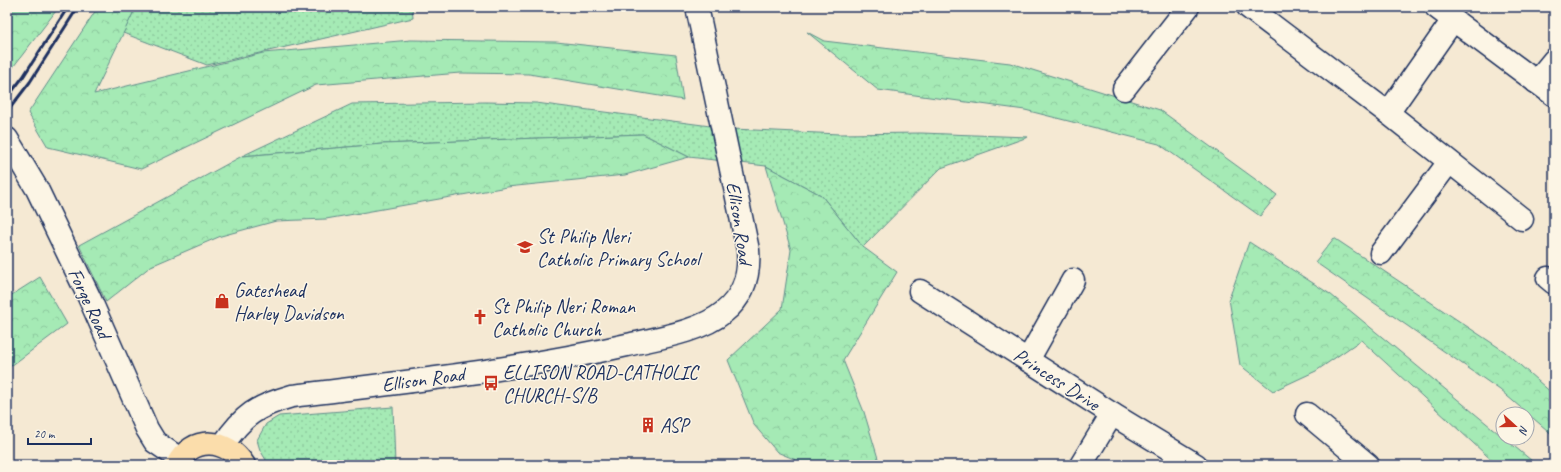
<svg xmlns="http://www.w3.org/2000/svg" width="1561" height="472" font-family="Caveat,sans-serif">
	<defs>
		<pattern id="grass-dots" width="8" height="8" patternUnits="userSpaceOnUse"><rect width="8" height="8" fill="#a5eab5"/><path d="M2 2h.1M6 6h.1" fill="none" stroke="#8dc99e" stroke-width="1.8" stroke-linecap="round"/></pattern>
		<pattern id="forest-crowns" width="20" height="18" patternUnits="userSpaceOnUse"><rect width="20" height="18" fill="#a5eab5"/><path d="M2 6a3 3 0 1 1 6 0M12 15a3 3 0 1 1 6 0" fill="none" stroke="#8dc99e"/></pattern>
	</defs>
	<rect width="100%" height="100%" fill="#f5e9d3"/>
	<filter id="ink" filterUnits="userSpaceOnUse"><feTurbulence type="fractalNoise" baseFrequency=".025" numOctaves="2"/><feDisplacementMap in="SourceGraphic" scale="8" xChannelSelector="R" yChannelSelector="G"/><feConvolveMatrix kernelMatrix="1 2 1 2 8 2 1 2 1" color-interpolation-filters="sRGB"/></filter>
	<g filter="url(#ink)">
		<!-- grass -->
		<g fill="url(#grass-dots)" stroke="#608c8a">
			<path d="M 136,7 L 412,7 L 413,18 L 207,65 L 123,33 Z"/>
			<path d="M 485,102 L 536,103 L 733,129 L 839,134 L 921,133 L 1028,137 L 941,168 L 863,247 L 821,195 L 766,166 L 689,157 L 643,134 L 382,144 L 242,156 L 352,104 Z"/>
			<path d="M 393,407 L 395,465 L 269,465 L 260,450 L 257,440 L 266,424 L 279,416 Z"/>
		</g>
		<!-- forest -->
		<g fill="url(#forest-crowns)" stroke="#608c8a">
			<path d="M 7,7 L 59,7 L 7,75 Z"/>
			<path d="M 98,7 L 136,7 L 94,94 L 263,53 L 411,40 L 556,42 L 676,55 L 683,100 L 529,74 L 460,73 L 316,85 L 141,169 L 48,147 L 28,113 Z"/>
			<path d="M 807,32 L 824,41 L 1010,63 L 1160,110 L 1277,195 L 1260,216 L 1159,144 L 1025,110 L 878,90 Z"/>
			<path d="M 643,134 L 689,157 L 625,175 L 507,187 L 326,219 L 276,221 L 221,236 L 151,266 L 106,302 L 79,245 L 242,156 L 382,144 Z"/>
			<path d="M 766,166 L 821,195 L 863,247 L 897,272 L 843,360 L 864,412 L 880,465 L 799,465 L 796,460 L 777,452 L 754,425 L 728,360 L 782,309 L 791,250 Z"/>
			<path d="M 1334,238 L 1504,351 L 1554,395 L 1554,436 L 1500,390 L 1315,262 Z"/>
			<path d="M 1249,242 L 1330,294 L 1532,461 L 1526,465 L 1497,465 L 1361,340 L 1316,371 L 1273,391 L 1240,365 L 1229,299 Z"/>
			<path d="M 40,277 L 67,324 L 7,369 L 7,298 Z"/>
		</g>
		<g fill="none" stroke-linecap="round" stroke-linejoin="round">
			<!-- minor casing -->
			<g stroke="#1b2f5e" stroke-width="25">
				<g id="minor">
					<path d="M 1248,7 L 1388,113 L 1522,219"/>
					<path d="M 1536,82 L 1554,60"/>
					<path d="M 1124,89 L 1188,7"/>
					<path d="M 1388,113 L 1453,20"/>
					<path d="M 7,139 L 37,189 L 89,297 L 147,429 L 155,442 L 180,459"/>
					<path d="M 1381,253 L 1449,162"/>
					<path d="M 1548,278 L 1554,283"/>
					<path d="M 920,291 L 1112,414 L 1196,465"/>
					<path d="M 1028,360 L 1073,280"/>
					<path d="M 1307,414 L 1368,465"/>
					<path d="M 1081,465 L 1112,414"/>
				</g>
			</g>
			<!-- tertiary casing -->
			<g stroke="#1b2f5e" stroke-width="25">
				<g id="tertiary">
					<path d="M 1436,7 L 1554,95"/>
					<path d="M 223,445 C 243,415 257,406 292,396 C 404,382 517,370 627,345 C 657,338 700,332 724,312 C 744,296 750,275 748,250 L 697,7"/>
				</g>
			</g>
			<!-- primary casing -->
			<g stroke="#1b2f5e" stroke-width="25">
				<path id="primary" d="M 177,465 C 192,435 227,438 244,465"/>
			</g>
			<!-- minor -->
			<use href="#minor" stroke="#fcf5e5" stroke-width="22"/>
			<!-- tertiary -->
			<use href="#tertiary" stroke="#fcf5e5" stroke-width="22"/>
			<!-- primary -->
			<use href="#primary" stroke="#fbddab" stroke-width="22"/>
			<!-- rail -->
			<g stroke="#1b2f5e" stroke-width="3">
				<path d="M 7,98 L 23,77 L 68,7"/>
				<path d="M 7,112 L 30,82 L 78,7"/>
			</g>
		</g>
	</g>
	<!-- icons -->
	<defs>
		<g id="school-bare" transform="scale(1.2)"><path d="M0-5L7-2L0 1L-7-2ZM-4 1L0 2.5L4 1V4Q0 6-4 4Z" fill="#c8321e" stroke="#fcf5e5" stroke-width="2.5" paint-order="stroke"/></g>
		<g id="shop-bare" transform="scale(1.2)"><path d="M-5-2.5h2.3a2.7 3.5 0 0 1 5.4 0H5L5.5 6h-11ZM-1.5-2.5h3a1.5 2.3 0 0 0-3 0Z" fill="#c8321e" stroke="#fcf5e5" stroke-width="2.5" paint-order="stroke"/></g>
		<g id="church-bare" transform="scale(1.2)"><path d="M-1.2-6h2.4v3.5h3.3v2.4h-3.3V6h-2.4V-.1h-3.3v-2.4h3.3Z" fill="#c8321e" stroke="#fcf5e5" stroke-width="2.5" paint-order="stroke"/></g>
		<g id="bus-bare" transform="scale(1.2)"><path d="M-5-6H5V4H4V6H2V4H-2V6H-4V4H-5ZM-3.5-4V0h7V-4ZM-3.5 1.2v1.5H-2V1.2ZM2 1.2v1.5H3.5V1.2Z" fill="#c8321e" stroke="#fcf5e5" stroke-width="2.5" paint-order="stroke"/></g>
		<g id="building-bare" transform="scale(1.2)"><path d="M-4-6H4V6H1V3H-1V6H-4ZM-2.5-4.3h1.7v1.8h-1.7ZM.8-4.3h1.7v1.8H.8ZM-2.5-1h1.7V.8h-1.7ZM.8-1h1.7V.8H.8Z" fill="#c8321e" stroke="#fcf5e5" stroke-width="2.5" paint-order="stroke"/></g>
	</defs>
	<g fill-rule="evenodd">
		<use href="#school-bare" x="525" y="247"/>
		<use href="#shop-bare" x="222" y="301"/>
		<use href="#church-bare" x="480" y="317"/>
		<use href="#bus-bare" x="491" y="383"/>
		<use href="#building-bare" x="648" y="425"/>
	</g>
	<g text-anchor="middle" stroke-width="3" stroke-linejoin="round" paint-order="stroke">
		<!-- street labels -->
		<g font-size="20" fill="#1b2f5e" stroke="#fcf5e5">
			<text transform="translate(740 223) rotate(81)" y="7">Ellison Road</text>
			<text transform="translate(90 303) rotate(65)" y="7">Forge Road</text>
			<text transform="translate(423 379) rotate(-8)" y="7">Ellison Road</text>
			<text transform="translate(1057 379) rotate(33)" y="7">Princess Drive</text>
		</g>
		<!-- poi labels -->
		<g font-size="20" fill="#1b2f5e" stroke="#fcf5e5" text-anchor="start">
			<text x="537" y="243">St Philip Neri<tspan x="537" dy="23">Catholic Primary School</tspan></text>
			<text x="234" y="297">Gateshead<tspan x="234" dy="23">Harley Davidson</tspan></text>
			<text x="492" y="313">St Philip Neri Roman<tspan x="492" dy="23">Catholic Church</tspan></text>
			<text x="503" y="379">ELLISON ROAD-CATHOLIC<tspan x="503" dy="23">CHURCH-S/B</tspan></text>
			<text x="660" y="432">ASP</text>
		</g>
	</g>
	<!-- margin -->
	<rect width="1561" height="472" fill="none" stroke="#fcf5e5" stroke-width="24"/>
	<rect x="12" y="12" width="1537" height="448" fill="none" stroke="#1b2f5e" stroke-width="1.5" filter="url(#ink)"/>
	<!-- north arrow -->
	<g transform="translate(1515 426) rotate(111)"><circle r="19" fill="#fcf5e5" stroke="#a2a6af"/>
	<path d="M0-3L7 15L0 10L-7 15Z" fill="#c8321e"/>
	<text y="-6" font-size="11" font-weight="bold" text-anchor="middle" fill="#1b2f5e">N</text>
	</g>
	<!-- scale -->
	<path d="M28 438v6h63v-6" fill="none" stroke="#1b2f5e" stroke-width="2"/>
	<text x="34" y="438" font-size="12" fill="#1b2f5e" stroke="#fcf5e5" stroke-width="3" paint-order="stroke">20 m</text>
</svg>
